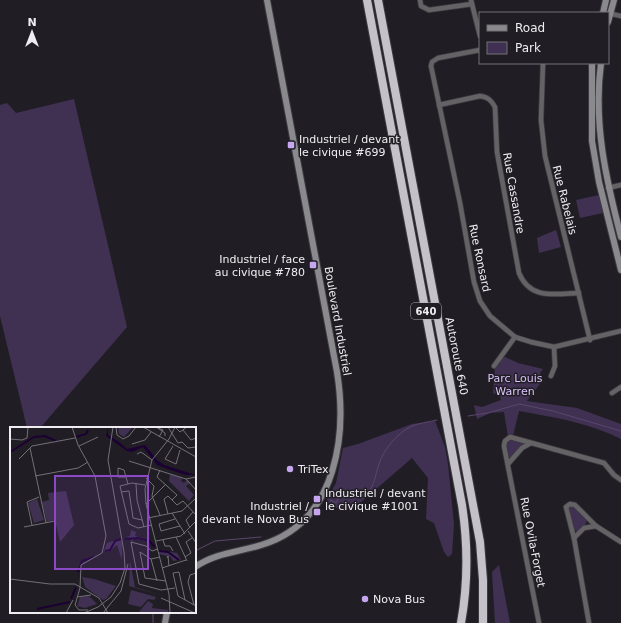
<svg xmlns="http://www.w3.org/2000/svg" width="621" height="623" font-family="'DejaVu Sans',sans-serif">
	<rect width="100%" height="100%" fill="#201e24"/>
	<!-- green -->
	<g fill="#403153">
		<path d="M 74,99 L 127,327 L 40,428 L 27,428 L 0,316 L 0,105 L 7,103 L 16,113 Z"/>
		<path d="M 599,195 L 603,213 L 580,218 L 576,200 Z"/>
		<path d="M 556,230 L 561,247 L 539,253 L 537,238 Z"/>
		<path d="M 503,356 L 518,363 L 543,369 L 540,373 L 542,381 L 527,401 L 577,408 L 621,424 L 621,439 C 590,423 553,417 519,411 L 513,436 L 508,437 L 504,412 L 490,413 L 477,419 L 474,405 L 482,407 L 501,400 L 500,396 L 493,393 L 495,366 Z"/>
		<path d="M 435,421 L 445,447 L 448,464 L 454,524 L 452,554 L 448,557 L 444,552 L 434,523 L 426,519 L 428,478 L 412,458 L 353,509 L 341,511 L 326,501 L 336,483 L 343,448 L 358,444 L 412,424 Z"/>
		<path d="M 510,437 L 523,442 L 522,448 L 512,457 L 508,457 L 504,446 Z"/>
		<path d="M 575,505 L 588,518 L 584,528 L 579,532 L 571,529 L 566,507 Z"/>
		<path d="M 499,565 L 510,623 L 495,623 L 492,572 Z"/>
	</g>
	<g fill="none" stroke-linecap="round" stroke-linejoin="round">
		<!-- stream -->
		<g stroke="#5b476d" stroke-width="1">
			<path d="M 468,416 L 488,413 L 519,404 L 553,411 L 621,431"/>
			<path d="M 330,500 L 336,503 L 342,493 L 350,496 L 366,495 C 375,485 375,476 379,464 C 383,450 397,434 410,427 C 418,423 429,422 437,420"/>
			<path d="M 195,551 L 215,541 L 261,537"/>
			<path d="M 153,612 L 153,623"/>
		</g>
		<!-- street casing -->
		<g stroke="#3d3b41" stroke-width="6">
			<g id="street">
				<path d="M 420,0 L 421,6 L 429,10 L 472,4"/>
				<path d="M 471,0 L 480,36"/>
				<path d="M 608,13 L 621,16"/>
				<path d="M 480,50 L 438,58 L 432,62 L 431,66 L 460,203 L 474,282 L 480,301 L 490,316 L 515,337 L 531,342 L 554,347 L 621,331"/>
				<path d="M 543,63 L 541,120 L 545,156 L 590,340"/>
				<path d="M 439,105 L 480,96 C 488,97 491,100 495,107 L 497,152 L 519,273 C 530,300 555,294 579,293"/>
				<path d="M 608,188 L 621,185"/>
				<path d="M 494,366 L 515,337"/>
				<path d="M 551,376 L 555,366 L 554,347"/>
				<path d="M 612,393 L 621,387"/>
				<path d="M 508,464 L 522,448 L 531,443"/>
				<path d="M 574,538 L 584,528 L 596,526"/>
				<path d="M 539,623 L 504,446 L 505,441 L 510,437 L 604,463 L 614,475 L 621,480"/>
				<path d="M 589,623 L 574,538 L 566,507 L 570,504 L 575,505 L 596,526 L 621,542"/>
			</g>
		</g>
		<!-- secondary casing -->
		<g stroke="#3d3b41" stroke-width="8">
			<g id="secondary">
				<path d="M 603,13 L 606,0"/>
				<path d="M 608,22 L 614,0"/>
				<path d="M 592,63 L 592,141 L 599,182 L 621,270"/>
				<path d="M 601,63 C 593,123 606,179 621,237"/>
				<path d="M 195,567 C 218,551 245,552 270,542 C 337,516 347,434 337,372 L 267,0"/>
				<path d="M 165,623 L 167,612"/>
			</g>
		</g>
		<!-- highway casing -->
		<g stroke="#3d3b41" stroke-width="10">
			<g id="highway">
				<path d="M 367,0 L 462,505 C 468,544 468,584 461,623"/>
				<path d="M 378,0 L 480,542 L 483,580 L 483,623"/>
			</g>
		</g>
		<!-- street -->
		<use href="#street" stroke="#646265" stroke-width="4.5"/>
		<!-- secondary -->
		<use href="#secondary" stroke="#8a898d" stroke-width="6"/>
		<!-- highway -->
		<use href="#highway" stroke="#c4c1c9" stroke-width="8"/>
	</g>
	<!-- markers -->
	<g fill="#c6a6f0" stroke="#201e24" stroke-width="1.5">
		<rect x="287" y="141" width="8" height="8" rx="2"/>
		<rect x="309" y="261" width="8" height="8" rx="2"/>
		<circle cx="290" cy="469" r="4"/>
		<rect x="313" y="495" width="8" height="8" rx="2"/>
		<rect x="313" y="508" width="8" height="8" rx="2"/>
		<circle cx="365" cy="599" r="4"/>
	</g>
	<g text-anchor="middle" stroke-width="3" stroke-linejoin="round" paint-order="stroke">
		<!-- shield labels -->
		<rect fill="#201e24" stroke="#b1afb4" stroke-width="1" x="411" y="303" width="30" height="16" rx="3"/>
		<g font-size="10" font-weight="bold" fill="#efedf1">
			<text x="426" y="315">640</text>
		</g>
		<!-- poi labels -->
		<g font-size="11" fill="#efedf1" stroke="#201e24" text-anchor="start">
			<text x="299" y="143">Industriel / devant<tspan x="299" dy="13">le civique #699</tspan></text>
			<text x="305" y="263" text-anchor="end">Industriel / face<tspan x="305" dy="13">au civique #780</tspan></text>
			<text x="298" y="473">TriTex</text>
			<text x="325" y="497">Industriel / devant<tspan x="325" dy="13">le civique #1001</tspan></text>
			<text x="309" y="510" text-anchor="end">Industriel /<tspan x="309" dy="13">devant le Nova Bus</tspan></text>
			<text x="373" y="603">Nova Bus</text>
		</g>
		<!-- street labels -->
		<g font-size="11" fill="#efedf1" stroke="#201e24">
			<text transform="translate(514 193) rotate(80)" y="4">Rue Cassandre</text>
			<text transform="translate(565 200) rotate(76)" y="4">Rue Rabelais</text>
			<text transform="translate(480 258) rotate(78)" y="4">Rue Ronsard</text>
			<text transform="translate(338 321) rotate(80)" y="4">Boulevard Industriel</text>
			<text transform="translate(457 356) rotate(79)" y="4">Autoroute 640</text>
			<text transform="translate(533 542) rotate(79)" y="4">Rue Ovila-Forget</text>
		</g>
		<!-- park labels -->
		<g font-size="11" fill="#dbc4fb" stroke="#201e24">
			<text x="515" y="382">Parc Louis<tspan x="515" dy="13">Warren</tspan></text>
		</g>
	</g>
	<!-- overview -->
	<g transform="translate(10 427)">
		<rect width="186" height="186" fill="#201e24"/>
		<path d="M 108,0 L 123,0 L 114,10 L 109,7 ZM 160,47 L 172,51 L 171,54 L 174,56 L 177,53 L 180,56 L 176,59 L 184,68 L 179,74 L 159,54 ZM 56,64 L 64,98 L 50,115 L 45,93 L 37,95 L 32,75 L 39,73 L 38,66 ZM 27,72 L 34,93 L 24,96 L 18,76 ZM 121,103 L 126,105 L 125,109 L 139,113 L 146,120 L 136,114 L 123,111 L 122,118 L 121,111 L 116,110 L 120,109 ZM 110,112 L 112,116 L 112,133 L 107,118 L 98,125 L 94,124 L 97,116 ZM 149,123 L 167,126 L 171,133 L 163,134 L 161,130 L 149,127 ZM 120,134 L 125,160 L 150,168 L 119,159 ZM 72,150 L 84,152 L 106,159 L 96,172 L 93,173 L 75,160 ZM 121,163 L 146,170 L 144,173 L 138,172 L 131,180 L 118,177 ZM 79,169 L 87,177 L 75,181 L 67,179 L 70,170 ZM 138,174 L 143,177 L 142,181 L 158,183 L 158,186 L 128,186 Z" fill="#403153"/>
		<path d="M 98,0 L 98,8 L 109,15 L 117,22 L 135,18 L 147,33 L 154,38 L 186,48 L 175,48 L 147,38 L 133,20 L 122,25 L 117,24 L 96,9 Z" fill="#1c0034"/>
		<path fill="none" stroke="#1c0034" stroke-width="2" d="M 66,10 L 76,7 L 78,3M 0,25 L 24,10 L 35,9 L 46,14M 115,112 L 128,111 L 139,114 L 145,120M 95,124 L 100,123 L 105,114 L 111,112M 149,124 L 158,125 L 169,133M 68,145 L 72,134 L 84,130M 61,172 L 66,160M 27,182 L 60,175"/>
		<path fill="none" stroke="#737176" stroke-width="1" d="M 0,0 L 0,12 L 12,13 L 17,11 L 18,0M 62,0 L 68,18 L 85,49 L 96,109 L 92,126 L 71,138 L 70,161M 106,0 L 107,8 L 113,12 L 119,9 L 126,0M 133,0 L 186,30M 146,0 L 155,6 L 155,9M 158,0 L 168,16M 165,0 L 170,5 L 177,0M 148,1 L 153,3 L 149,10M 173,3 L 181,13 L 186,11M 168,16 L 172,15 L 178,21 L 186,20M 122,17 L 135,13 L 141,5M 69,19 L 88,10M 163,19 L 155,32 L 166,37 L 170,23M 20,21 L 36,96M 127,27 L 131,25 L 142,33M 9,32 L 22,19 L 65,11M 119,34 L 176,52 L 186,50M 150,43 L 147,50 L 167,68 L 162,73M 25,49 L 68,41 L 78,35M 116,50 L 108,50 L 108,41 L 114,43 L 118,57M 136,51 L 144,59 L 142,69 L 150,88M 176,52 L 186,63M 126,57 L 127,73 L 134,100M 135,58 L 122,56 L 110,59 L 119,97 L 128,101 L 142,98M 111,65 L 119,64 L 123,91 L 132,93M 136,77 L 156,57M 162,86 L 175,107M 158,87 L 154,72 L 158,69 L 167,78 L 173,74 L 186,88M 138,91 L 172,84 L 186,71M 165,92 L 149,97 L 151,104 L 170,99M 22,98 L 17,75 L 29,70M 14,100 L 45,94M 180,101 L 176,93 L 183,85M 178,104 L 186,116M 166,110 L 177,134M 153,113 L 155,119 L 160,119 L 163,124M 146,114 L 171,109 L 186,94M 148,122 L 142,124 L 136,119 L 121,115 L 129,157 L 151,163 L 165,161M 150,130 L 141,132 L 130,125 L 135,151 L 156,154M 175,130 L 181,126 L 176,115 L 182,111M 157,131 L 158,129 L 159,139M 141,132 L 147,154M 152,141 L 176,133M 0,152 L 40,157 L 65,157 L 89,171 L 98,186M 70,161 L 65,178 L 69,183 L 78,183M 67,170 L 81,168M 151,171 L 185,186M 175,173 L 169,145 L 163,146 L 168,169 L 186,179M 184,178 L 178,155 L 180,148 L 186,146M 56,186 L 63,173M 74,186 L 88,180 L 101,170 L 110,156 L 115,141 L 114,125 L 98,33 L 103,0M 93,186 L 111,164 L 118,137M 160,186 L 159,167 L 136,77 L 135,62 L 142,33 L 159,12 L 165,0"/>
		<path fill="#8c49c6" fill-opacity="0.15" stroke="#8c49c6" stroke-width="2" d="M 45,49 L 138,49 L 138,142 L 45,142 Z"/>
		<rect width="186" height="186" fill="none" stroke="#efedf1" stroke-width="2"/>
	</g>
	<!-- legend -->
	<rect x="479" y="12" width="130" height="52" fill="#201e24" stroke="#737176"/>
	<rect x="487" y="25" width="20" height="6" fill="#8a898d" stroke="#737176"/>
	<text x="515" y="32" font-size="12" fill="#efedf1">Road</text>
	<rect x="487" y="42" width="20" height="12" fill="#403153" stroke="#737176"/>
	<text x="515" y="52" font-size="12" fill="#efedf1">Park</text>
	<!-- north arrow -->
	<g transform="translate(32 32)" stroke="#201e24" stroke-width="3" paint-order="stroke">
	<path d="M0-3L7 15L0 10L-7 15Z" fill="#efedf1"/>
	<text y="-6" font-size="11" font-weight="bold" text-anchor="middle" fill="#efedf1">N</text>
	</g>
</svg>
